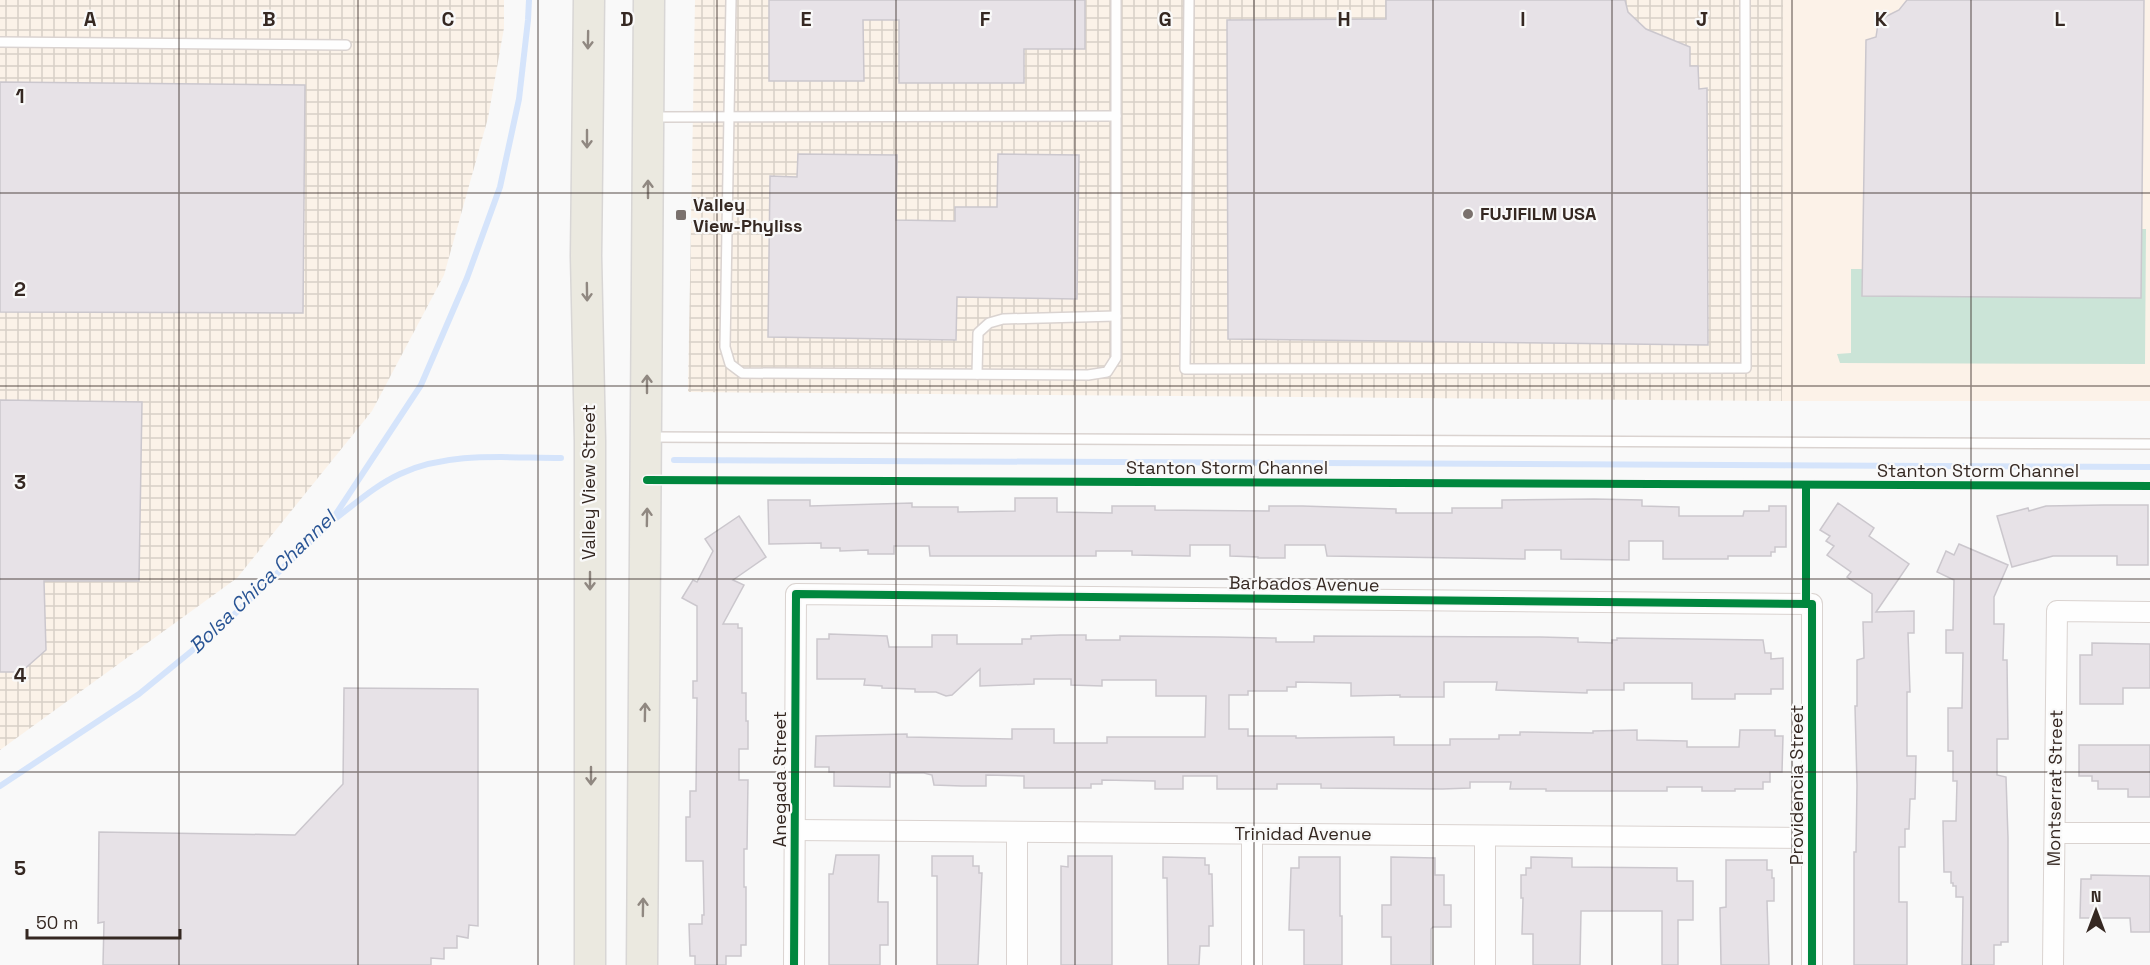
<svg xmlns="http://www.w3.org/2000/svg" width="2150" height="965" font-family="'Space Grotesk',sans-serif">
	<defs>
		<pattern id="industrial-grid" width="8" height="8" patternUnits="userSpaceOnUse" patternTransform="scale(1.5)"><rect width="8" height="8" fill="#fbf2e8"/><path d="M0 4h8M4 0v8" fill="none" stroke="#d8d0c7"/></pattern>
	</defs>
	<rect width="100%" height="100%" fill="#f9f9f9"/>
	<!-- commercial -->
	<path fill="#fcf2e8" d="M 1783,0 L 2150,0 L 2150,401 L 1782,401 Z"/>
	<!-- industrial -->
	<g fill="url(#industrial-grid)">
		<path d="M 0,0 L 504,0 L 504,28 L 488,118 L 444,275 L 372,411 L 237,578 L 0,750 Z"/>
		<path d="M 695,0 L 1783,0 L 1782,401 L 688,392 Z"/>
	</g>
	<!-- grass -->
	<path fill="#cbe4d7" d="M 2141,229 L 2146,229 L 2145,364 L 1840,363 L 1837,354 L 1851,353 L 1851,269 L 1863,269 L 1863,296 L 2141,298 Z"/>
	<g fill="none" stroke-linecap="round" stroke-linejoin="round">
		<!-- stream -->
		<g stroke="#d5e4fb" stroke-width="6">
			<path d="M 674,460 L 2150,467"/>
			<path d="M 335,519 C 356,503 376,485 400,474 C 449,451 508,458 561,458"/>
			<path d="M 0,786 L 139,694 L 221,627 L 330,523 L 421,385 L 467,278 L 500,187 L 519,99 L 528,20 L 529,0"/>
		</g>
	</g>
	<!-- building -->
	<g fill="#e7e2e7" stroke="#cbc7cd" stroke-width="1.5">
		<path d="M 769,0 L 1085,0 L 1085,49 L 1024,49 L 1024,83 L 899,83 L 899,20 L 863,20 L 864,81 L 769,81 Z"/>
		<path d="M 1386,0 L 1625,0 L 1628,12 L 1646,29 L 1690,47 L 1690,66 L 1698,66 L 1699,89 L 1707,88 L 1708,345 L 1228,339 L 1227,20 L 1386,19 Z"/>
		<path d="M 1907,0 L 2144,0 L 2141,298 L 1862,296 L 1866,40 L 1876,37 L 1878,24 L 1887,16 L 1899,10 Z"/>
		<path d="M 0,82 L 305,85 L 303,313 L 0,312 Z"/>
		<path d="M 798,154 L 897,155 L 896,220 L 955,221 L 955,207 L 997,207 L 998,154 L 1079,155 L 1077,299 L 957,297 L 956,340 L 768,337 L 770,176 L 797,177 Z"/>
		<path d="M 0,400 L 142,402 L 139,581 L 44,581 L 46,650 L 21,672 L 0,672 Z"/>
		<path d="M 1015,498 L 1057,498 L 1057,512 L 1112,513 L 1112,506 L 1155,506 L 1155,510 L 1269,511 L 1269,506 L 1302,506 L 1396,509 L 1396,513 L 1452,513 L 1452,508 L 1502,508 L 1502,500 L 1594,499 L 1642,500 L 1642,506 L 1679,507 L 1679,516 L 1743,516 L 1744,511 L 1769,511 L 1769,506 L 1786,506 L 1786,547 L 1775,547 L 1775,552 L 1771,552 L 1771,556 L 1728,556 L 1728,559 L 1663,559 L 1663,541 L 1629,541 L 1629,560 L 1561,559 L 1561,550 L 1525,550 L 1525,559 L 1327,556 L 1325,545 L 1285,545 L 1285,558 L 1258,558 L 1258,557 L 1230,556 L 1230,545 L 1190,545 L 1190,556 L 1132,555 L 1132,551 L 1096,551 L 1096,556 L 930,556 L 929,546 L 894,546 L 894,554 L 868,554 L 868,550 L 840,551 L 840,548 L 821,548 L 821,543 L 769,544 L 768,500 L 810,500 L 810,506 L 912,503 L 912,507 L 958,507 L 958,512 L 1015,511 Z"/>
		<path d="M 1838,503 L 1874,528 L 1869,536 L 1909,564 L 1876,612 L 1914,611 L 1914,633 L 1908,633 L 1910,692 L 1907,692 L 1907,756 L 1916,756 L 1915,799 L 1910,799 L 1909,829 L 1905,829 L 1905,847 L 1899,847 L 1899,902 L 1907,902 L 1907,965 L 1854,965 L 1854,852 L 1856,852 L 1857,785 L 1855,706 L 1857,706 L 1857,660 L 1864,658 L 1863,622 L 1872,622 L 1872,594 L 1847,577 L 1851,572 L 1827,555 L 1834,546 L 1826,541 L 1830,536 L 1820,530 Z"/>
		<path d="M 2104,505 L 2148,505 L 2148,565 L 2117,565 L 2117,556 L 2053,556 L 2012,567 L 1997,516 L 2028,508 L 2029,511 L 2046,506 Z"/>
		<path d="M 739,516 L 766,557 L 733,580 L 744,585 L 723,624 L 738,624 L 738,628 L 742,628 L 742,693 L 746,693 L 746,721 L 748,721 L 748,749 L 739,749 L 739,780 L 748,780 L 747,849 L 744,849 L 744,887 L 746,887 L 746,945 L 741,945 L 741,956 L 726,956 L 726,965 L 695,965 L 695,956 L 690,956 L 689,924 L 702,924 L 702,915 L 704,915 L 703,861 L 686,861 L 686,817 L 690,817 L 690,791 L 696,791 L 697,698 L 693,698 L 693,681 L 697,681 L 697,606 L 682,598 L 693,580 L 697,582 L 713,551 L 705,539 Z"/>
		<path d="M 1959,544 L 2008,565 L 1994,597 L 1994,624 L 2004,624 L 2003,660 L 2007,660 L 2008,739 L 1997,739 L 1997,775 L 2006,777 L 2008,838 L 2008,942 L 2001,942 L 2001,945 L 1994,945 L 1994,965 L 1962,965 L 1963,897 L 1956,897 L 1956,886 L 1953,886 L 1953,883 L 1951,883 L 1951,872 L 1944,872 L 1943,821 L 1956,821 L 1957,781 L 1953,781 L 1953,751 L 1948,751 L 1948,708 L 1962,708 L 1963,653 L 1946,653 L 1946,630 L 1953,630 L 1954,580 L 1937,572 L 1946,551 L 1954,555 Z"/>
		<path d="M 829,634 L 887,636 L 889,647 L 932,647 L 932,635 L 957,635 L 957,644 L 1022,644 L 1022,639 L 1031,639 L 1031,636 L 1061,635 L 1086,635 L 1086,640 L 1120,640 L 1120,636 L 1218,637 L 1276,638 L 1276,642 L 1314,642 L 1314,636 L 1540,637 L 1578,638 L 1578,642 L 1612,643 L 1612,640 L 1617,640 L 1617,638 L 1763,640 L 1765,653 L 1771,653 L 1771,659 L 1783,658 L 1783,689 L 1771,689 L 1771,694 L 1735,694 L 1735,699 L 1692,699 L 1692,683 L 1624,683 L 1624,690 L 1587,690 L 1587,693 L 1496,690 L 1497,682 L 1444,682 L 1444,697 L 1400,697 L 1400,695 L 1351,696 L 1351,683 L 1296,682 L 1296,687 L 1287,687 L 1287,691 L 1248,691 L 1248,695 L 1229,695 L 1229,729 L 1248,729 L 1248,736 L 1296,736 L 1296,738 L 1394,737 L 1394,745 L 1450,745 L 1450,739 L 1499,739 L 1499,735 L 1520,735 L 1520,732 L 1593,733 L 1593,731 L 1637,730 L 1637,740 L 1687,741 L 1687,747 L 1739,747 L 1740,730 L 1775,730 L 1775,736 L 1783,736 L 1782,772 L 1770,772 L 1770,782 L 1763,782 L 1763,789 L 1735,789 L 1735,791 L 1702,791 L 1702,787 L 1667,787 L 1667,791 L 1546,791 L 1546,789 L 1510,789 L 1511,782 L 1470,782 L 1470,788 L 1442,789 L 1321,788 L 1321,784 L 1277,784 L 1277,789 L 1217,789 L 1217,776 L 1183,776 L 1183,789 L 1155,789 L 1155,781 L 1102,780 L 1102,784 L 1091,784 L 1091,788 L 1024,788 L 1024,776 L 986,775 L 986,786 L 962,786 L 934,785 L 932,775 L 924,773 L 890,773 L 890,787 L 834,786 L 834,772 L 829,772 L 829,767 L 815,767 L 816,736 L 907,734 L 907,737 L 1012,739 L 1012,729 L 1054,729 L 1054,743 L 1107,743 L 1107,737 L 1205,737 L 1206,696 L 1156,696 L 1156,680 L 1102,680 L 1102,686 L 1071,685 L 1071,679 L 1034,679 L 1034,684 L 980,686 L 980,669 L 952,695 L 946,696 L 936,692 L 915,692 L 915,689 L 882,688 L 882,686 L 864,685 L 865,679 L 817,679 L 817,639 L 829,639 Z"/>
		<path d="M 2092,643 L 2150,644 L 2150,688 L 2123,688 L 2123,704 L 2080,704 L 2080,655 L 2092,655 Z"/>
		<path d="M 344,688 L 478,689 L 478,926 L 469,925 L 468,938 L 457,936 L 457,948 L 444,948 L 444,959 L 431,958 L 431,965 L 103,965 L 104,922 L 98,923 L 99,832 L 295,835 L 343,784 Z"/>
		<path d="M 2079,745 L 2150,745 L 2150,797 L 2128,797 L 2128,789 L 2098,789 L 2098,781 L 2092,781 L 2092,776 L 2079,776 Z"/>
		<path d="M 836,855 L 879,855 L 878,902 L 888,902 L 888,945 L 880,945 L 880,965 L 829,965 L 829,874 L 833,874 Z"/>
		<path d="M 932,856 L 973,856 L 973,866 L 979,866 L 979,873 L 982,873 L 978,965 L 937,965 L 937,876 L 932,876 Z"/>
		<path d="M 1068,856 L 1112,856 L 1112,965 L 1061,965 L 1061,866 L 1068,867 Z"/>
		<path d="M 1163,857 L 1205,858 L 1205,865 L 1209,865 L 1209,874 L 1212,874 L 1213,926 L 1209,926 L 1209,946 L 1200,946 L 1199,965 L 1168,965 L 1167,878 L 1163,878 Z"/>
		<path d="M 1299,857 L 1340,857 L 1340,916 L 1342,916 L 1342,965 L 1304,965 L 1304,930 L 1289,930 L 1291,868 L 1299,868 Z"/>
		<path d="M 1391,857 L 1435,858 L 1435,875 L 1444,875 L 1444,905 L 1451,905 L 1451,927 L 1433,927 L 1431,929 L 1431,965 L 1391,965 L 1391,937 L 1382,937 L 1382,905 L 1391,905 Z"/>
		<path d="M 1531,857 L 1572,858 L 1572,867 L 1677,868 L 1677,881 L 1693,881 L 1693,920 L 1678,920 L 1678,965 L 1662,965 L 1662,911 L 1581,911 L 1580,965 L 1533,965 L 1533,934 L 1522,934 L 1523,898 L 1521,898 L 1521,875 L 1526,875 L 1526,868 L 1531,868 Z"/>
		<path d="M 1726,860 L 1767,860 L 1767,870 L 1772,870 L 1772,878 L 1774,878 L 1774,901 L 1767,901 L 1769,965 L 1721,965 L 1720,908 L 1726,907 Z"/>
		<path d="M 2091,875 L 2150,876 L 2150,932 L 2131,932 L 2130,918 L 2080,918 L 2081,879 L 2091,879 Z"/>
	</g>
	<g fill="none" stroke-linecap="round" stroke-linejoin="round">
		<!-- service casing -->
		<g stroke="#dad3d0" stroke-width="12">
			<g id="service">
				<path d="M 731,0 L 725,347 L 730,364 L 742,373 L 1088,375 L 1107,372 L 1116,358 L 1116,0"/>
				<path d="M 1189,0 L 1185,369 L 1746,368 L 1745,0"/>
				<path d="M 0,42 L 346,45"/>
				<path d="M 653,117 L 1116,116"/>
				<path d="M 977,374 L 978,333 L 989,323 L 1003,319 L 1116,316"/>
				<path d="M 649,437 L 2150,444"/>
			</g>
		</g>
		<!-- minor casing -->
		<g stroke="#dad3d0" stroke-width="22">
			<g id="minor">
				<path d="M 794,830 L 1811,838"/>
				<path d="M 1017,832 L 1017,965"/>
				<path d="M 2055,833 L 2150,833"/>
				<path d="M 1252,834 L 1252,965"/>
				<path d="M 794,965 L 796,594 L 1812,604 L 1812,965"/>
				<path d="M 1485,965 L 1485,836"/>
				<path d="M 2053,965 L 2057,611 L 2150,612"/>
			</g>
		</g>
		<!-- primary casing -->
		<g stroke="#d8d6d5" stroke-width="33">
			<g id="primary">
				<path d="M 589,0 L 586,256 L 590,441 L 590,965"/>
				<path d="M 642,965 L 649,0"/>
			</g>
		</g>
		<!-- service -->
		<use href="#service" stroke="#fefefe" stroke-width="9"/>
		<!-- minor -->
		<use href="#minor" stroke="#fefefe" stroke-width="20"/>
		<!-- primary -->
		<use href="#primary" stroke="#ebe9e0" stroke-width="30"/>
		<!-- cycleway casing -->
		<g stroke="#f9f9f9" stroke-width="11">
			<g id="cycleway">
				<path d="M 647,480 L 2150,486"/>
				<path d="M 1806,604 L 1806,485"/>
				<path d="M 794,965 L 796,594 L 1812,604 L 1812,965"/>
			</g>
		</g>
		<!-- cycleway -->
		<use href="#cycleway" stroke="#00873e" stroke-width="8"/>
	</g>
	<!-- one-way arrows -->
	<defs><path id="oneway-shaft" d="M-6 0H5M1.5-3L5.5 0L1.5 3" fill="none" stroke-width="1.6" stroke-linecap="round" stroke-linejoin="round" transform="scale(1.5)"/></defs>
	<g stroke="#908881">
		<use href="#oneway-shaft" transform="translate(588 40) rotate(91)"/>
		<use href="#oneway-shaft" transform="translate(587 139) rotate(90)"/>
		<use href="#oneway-shaft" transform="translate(648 189) rotate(-90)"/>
		<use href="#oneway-shaft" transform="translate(587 292) rotate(89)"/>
		<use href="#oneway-shaft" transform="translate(647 384) rotate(-90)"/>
		<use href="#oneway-shaft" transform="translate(647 517) rotate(-89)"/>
		<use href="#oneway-shaft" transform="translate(590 581) rotate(90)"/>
		<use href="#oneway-shaft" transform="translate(645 712) rotate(-89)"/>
		<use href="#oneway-shaft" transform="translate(591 776) rotate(90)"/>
		<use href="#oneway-shaft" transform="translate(643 907) rotate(-89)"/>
	</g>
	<!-- grid -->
	<path fill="none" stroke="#352822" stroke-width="1.5" stroke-opacity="0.55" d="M 179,0 L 179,965M 358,0 L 358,965M 538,0 L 538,965M 717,0 L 717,965M 896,0 L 896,965M 1075,0 L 1075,965M 1254,0 L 1254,965M 1433,0 L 1433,965M 1612,0 L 1612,965M 1792,0 L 1792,965M 1971,0 L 1971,965M 0,193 L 2150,193M 0,386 L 2150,386M 0,579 L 2150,579M 0,772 L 2150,772"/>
	<!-- markers -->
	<g fill="#7a716d" stroke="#f9f9f9" stroke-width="2">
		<circle cx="1468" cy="214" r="6"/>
		<rect x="675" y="209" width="12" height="12" rx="3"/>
	</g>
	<g text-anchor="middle" stroke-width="4.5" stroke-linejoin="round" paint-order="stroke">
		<!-- poi labels -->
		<g font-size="18" font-weight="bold" fill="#352822" stroke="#f9f9f9" text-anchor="start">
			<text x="693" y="211">Valley<tspan x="693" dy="21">View-Phyliss</tspan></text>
			<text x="1480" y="220">FUJIFILM USA</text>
		</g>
		<!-- street labels -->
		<g font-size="18" fill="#352822" stroke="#f9f9f9">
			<text x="1227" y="474">Stanton Storm Channel</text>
			<text x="1978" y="477">Stanton Storm Channel</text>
			<text transform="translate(589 482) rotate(-90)" y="6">Valley View Street</text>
			<text transform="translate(1304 584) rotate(1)" y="6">Barbados Avenue</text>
			<text transform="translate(780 779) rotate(-90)" y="6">Anegada Street</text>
			<text transform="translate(1797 785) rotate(-90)" y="6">Providencia Street</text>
			<text transform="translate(2055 788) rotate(-89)" y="6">Montserrat Street</text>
			<text x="1303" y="840">Trinidad Avenue</text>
		</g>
		<!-- water labels -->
		<g font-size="20" font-style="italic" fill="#295494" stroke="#f9f9f9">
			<text transform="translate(262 582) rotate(-44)" y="7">Bolsa Chica Channel</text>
		</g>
	</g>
	<g font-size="20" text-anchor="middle" font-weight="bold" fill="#352822" stroke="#f9f9f9" stroke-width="4.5" stroke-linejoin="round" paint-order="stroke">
		<text x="90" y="26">A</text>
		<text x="269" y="26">B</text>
		<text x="448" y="26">C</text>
		<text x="627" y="26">D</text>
		<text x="806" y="26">E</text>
		<text x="985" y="26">F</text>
		<text x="1165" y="26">G</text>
		<text x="1344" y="26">H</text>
		<text x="1523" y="26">I</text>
		<text x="1702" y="26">J</text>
		<text x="1881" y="26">K</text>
		<text x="2060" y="26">L</text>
		<text x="20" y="103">1</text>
		<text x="20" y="296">2</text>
		<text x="20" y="489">3</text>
		<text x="20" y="682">4</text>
		<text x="20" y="875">5</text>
	</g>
	<!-- north arrow -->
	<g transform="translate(2096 911)" stroke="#f9f9f9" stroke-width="4.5" paint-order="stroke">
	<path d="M0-4.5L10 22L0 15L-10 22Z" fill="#352822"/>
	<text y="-9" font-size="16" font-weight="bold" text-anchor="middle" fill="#352822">N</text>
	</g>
	<!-- scale -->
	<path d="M27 929v9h153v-9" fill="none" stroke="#352822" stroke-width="3"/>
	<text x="36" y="929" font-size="18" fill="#352822" stroke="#f9f9f9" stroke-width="4.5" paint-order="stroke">50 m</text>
</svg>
